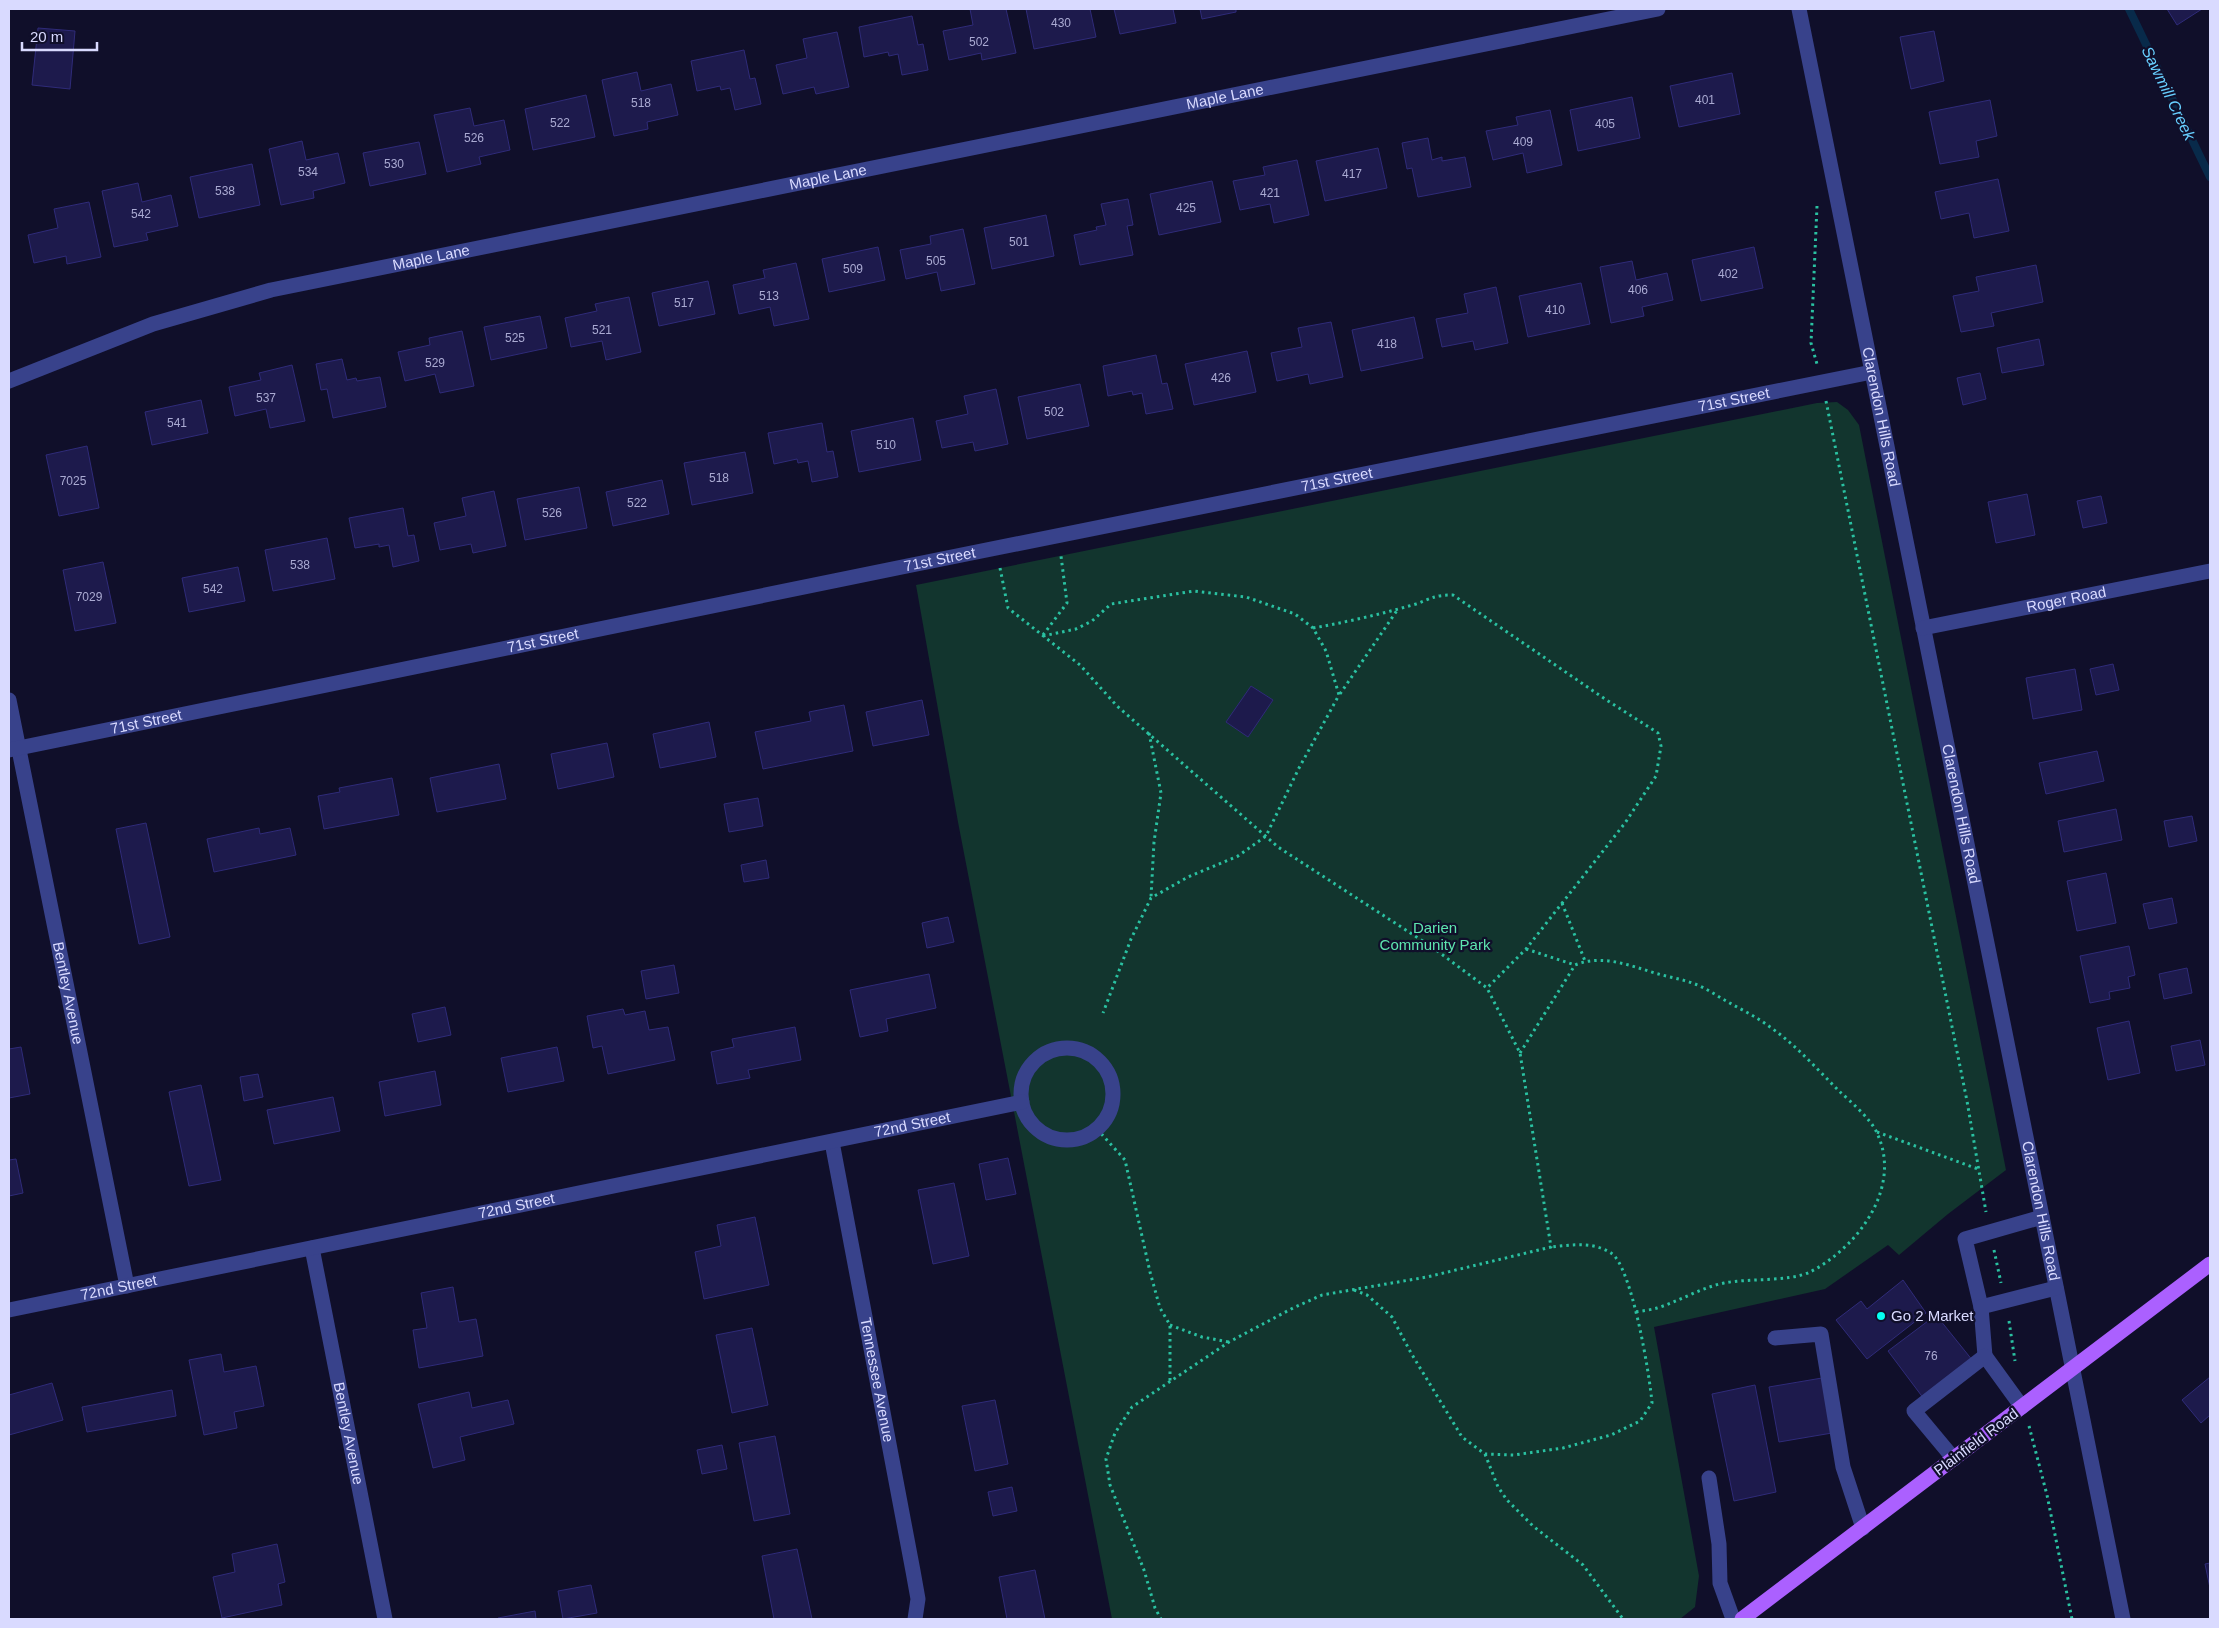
<svg xmlns="http://www.w3.org/2000/svg" width="2219" height="1628" font-family="Helvetica,sans-serif">
	<rect width="100%" height="100%" fill="#100f2a"/>
	<!-- green -->
	<path fill="#12352e" d="M 1837,402 L 1848,410 L 1859,425 L 2006,1170 L 1948,1214 L 1899,1255 L 1888,1245 L 1825,1289 L 1654,1327 L 1699,1576 L 1695,1607 L 1680,1619 L 1112,1619 L 958,822 L 916,585 L 1817,403 Z"/>
	<g fill="none" stroke-linecap="round" stroke-linejoin="round">
		<!-- stream -->
		<path stroke="#082a4a" stroke-width="8" d="M 2129,9 L 2210,177"/>
	</g>
	<!-- building -->
	<g fill="#1d1a4c" stroke="#2f2b79">
		<path d="M 970,9 L 1006,9 L 1016,53 L 982,60 L 981,53 L 949,60 L 943,31 L 973,25 Z"/>
		<path d="M 1026,9 L 1090,9 L 1096,37 L 1034,49 Z"/>
		<path d="M 1114,9 L 1173,9 L 1176,23 L 1120,34 Z"/>
		<path d="M 1200,9 L 1236,9 L 1236,12 L 1202,19 Z"/>
		<path d="M 2167,9 L 2202,9 L 2177,25 Z"/>
		<path d="M 912,16 L 918,45 L 923,44 L 928,70 L 902,75 L 898,54 L 889,56 L 888,52 L 864,57 L 859,27 Z"/>
		<path d="M 38,28 L 75,31 L 70,89 L 32,85 Z"/>
		<path d="M 1934,31 L 1944,81 L 1911,89 L 1900,37 Z"/>
		<path d="M 837,32 L 849,87 L 816,94 L 814,87 L 783,94 L 776,65 L 807,58 L 803,39 Z"/>
		<path d="M 744,50 L 750,79 L 755,78 L 761,104 L 735,110 L 730,88 L 721,90 L 720,86 L 697,91 L 691,61 Z"/>
		<path d="M 637,72 L 641,91 L 671,84 L 678,115 L 647,122 L 648,129 L 614,136 L 602,80 Z"/>
		<path d="M 1732,73 L 1740,114 L 1679,127 L 1670,86 Z"/>
		<path d="M 586,95 L 595,137 L 533,150 L 525,109 Z"/>
		<path d="M 1632,97 L 1640,138 L 1578,151 L 1570,110 Z"/>
		<path d="M 1990,100 L 1997,136 L 1976,141 L 1979,157 L 1940,164 L 1929,112 Z"/>
		<path d="M 470,108 L 474,126 L 504,120 L 510,150 L 479,157 L 481,164 L 447,172 L 434,115 Z"/>
		<path d="M 1550,110 L 1562,165 L 1527,173 L 1523,153 L 1493,160 L 1486,131 L 1518,125 L 1516,117 Z"/>
		<path d="M 1428,138 L 1432,160 L 1442,157 L 1442,161 L 1465,157 L 1471,187 L 1418,197 L 1412,168 L 1407,169 L 1402,143 Z"/>
		<path d="M 302,141 L 306,160 L 338,153 L 345,183 L 313,191 L 314,198 L 281,205 L 269,149 Z"/>
		<path d="M 419,142 L 426,174 L 370,186 L 363,153 Z"/>
		<path d="M 1378,148 L 1387,188 L 1325,201 L 1316,161 Z"/>
		<path d="M 1297,160 L 1309,215 L 1274,223 L 1270,204 L 1240,210 L 1233,181 L 1265,175 L 1263,167 Z"/>
		<path d="M 252,164 L 260,205 L 199,218 L 190,177 Z"/>
		<path d="M 1998,179 L 2009,231 L 1974,238 L 1969,213 L 1941,219 L 1935,192 Z"/>
		<path d="M 1212,181 L 1221,222 L 1159,235 L 1150,194 Z"/>
		<path d="M 138,183 L 142,202 L 171,195 L 178,226 L 146,233 L 148,240 L 114,247 L 102,191 Z"/>
		<path d="M 1128,199 L 1133,225 L 1127,226 L 1133,255 L 1080,265 L 1074,235 L 1097,230 L 1096,227 L 1106,225 L 1101,204 Z"/>
		<path d="M 89,202 L 101,257 L 67,264 L 66,256 L 34,263 L 28,235 L 58,228 L 54,209 Z"/>
		<path d="M 1046,215 L 1054,256 L 992,269 L 984,228 Z"/>
		<path d="M 963,229 L 975,284 L 941,291 L 937,272 L 906,279 L 900,250 L 931,244 L 930,236 Z"/>
		<path d="M 878,247 L 885,280 L 829,292 L 822,259 Z"/>
		<path d="M 1754,247 L 1763,288 L 1701,301 L 1692,260 Z"/>
		<path d="M 1632,261 L 1636,280 L 1667,273 L 1673,300 L 1642,307 L 1644,316 L 1611,323 L 1600,267 Z"/>
		<path d="M 796,263 L 809,319 L 774,326 L 770,307 L 739,314 L 733,285 L 765,278 L 763,270 Z"/>
		<path d="M 2036,265 L 2043,302 L 1991,313 L 1994,326 L 1961,332 L 1953,296 L 1979,291 L 1976,277 Z"/>
		<path d="M 708,281 L 715,314 L 659,326 L 652,293 Z"/>
		<path d="M 1581,283 L 1590,324 L 1528,337 L 1519,296 Z"/>
		<path d="M 1496,287 L 1508,343 L 1475,350 L 1473,341 L 1442,347 L 1436,319 L 1468,313 L 1464,294 Z"/>
		<path d="M 629,297 L 641,352 L 606,360 L 602,341 L 571,347 L 565,318 L 597,311 L 595,304 Z"/>
		<path d="M 540,316 L 547,348 L 491,360 L 484,327 Z"/>
		<path d="M 1414,317 L 1423,358 L 1361,371 L 1352,330 Z"/>
		<path d="M 1331,322 L 1343,377 L 1310,384 L 1308,374 L 1277,381 L 1271,353 L 1302,347 L 1298,328 Z"/>
		<path d="M 462,331 L 474,386 L 440,393 L 435,374 L 405,381 L 398,352 L 430,345 L 429,338 Z"/>
		<path d="M 2039,339 L 2044,365 L 2002,373 L 1997,348 Z"/>
		<path d="M 1247,351 L 1256,392 L 1194,405 L 1185,364 Z"/>
		<path d="M 1156,355 L 1162,384 L 1167,383 L 1173,409 L 1146,414 L 1142,393 L 1133,395 L 1132,391 L 1108,396 L 1103,366 Z"/>
		<path d="M 342,359 L 347,380 L 356,378 L 357,381 L 380,377 L 386,407 L 333,418 L 327,389 L 321,390 L 316,364 Z"/>
		<path d="M 292,365 L 305,421 L 270,428 L 266,409 L 235,416 L 229,387 L 261,380 L 259,373 Z"/>
		<path d="M 1980,373 L 1986,399 L 1963,405 L 1957,378 Z"/>
		<path d="M 1080,384 L 1089,426 L 1027,439 L 1018,397 Z"/>
		<path d="M 996,389 L 1008,444 L 975,451 L 973,442 L 942,448 L 936,421 L 968,414 L 964,396 Z"/>
		<path d="M 201,400 L 208,433 L 152,445 L 145,412 Z"/>
		<path d="M 913,418 L 921,460 L 859,472 L 851,431 Z"/>
		<path d="M 822,423 L 827,452 L 833,451 L 838,477 L 812,482 L 808,461 L 798,463 L 797,459 L 774,464 L 768,433 Z"/>
		<path d="M 87,446 L 99,508 L 59,516 L 46,455 Z"/>
		<path d="M 745,452 L 753,493 L 692,505 L 684,463 Z"/>
		<path d="M 662,480 L 669,514 L 613,526 L 606,492 Z"/>
		<path d="M 579,487 L 587,528 L 525,540 L 517,499 Z"/>
		<path d="M 494,491 L 506,546 L 473,553 L 471,544 L 440,550 L 434,523 L 466,516 L 462,498 Z"/>
		<path d="M 2027,494 L 2035,535 L 1996,543 L 1988,502 Z"/>
		<path d="M 2101,496 L 2107,523 L 2083,528 L 2077,501 Z"/>
		<path d="M 403,508 L 408,536 L 414,535 L 419,561 L 393,567 L 389,545 L 379,547 L 379,544 L 355,548 L 349,518 Z"/>
		<path d="M 327,538 L 335,579 L 273,591 L 265,550 Z"/>
		<path d="M 103,562 L 116,623 L 75,631 L 63,570 Z"/>
		<path d="M 238,567 L 245,601 L 189,612 L 182,578 Z"/>
		<path d="M 2113,664 L 2119,690 L 2096,695 L 2090,669 Z"/>
		<path d="M 2075,669 L 2082,710 L 2033,719 L 2026,678 Z"/>
		<path d="M 1251,686 L 1273,700 L 1248,737 L 1226,722 Z"/>
		<path d="M 922,700 L 929,735 L 873,746 L 866,712 Z"/>
		<path d="M 844,705 L 853,751 L 763,769 L 755,732 L 811,721 L 809,712 Z"/>
		<path d="M 709,722 L 716,757 L 660,768 L 653,734 Z"/>
		<path d="M 607,743 L 614,777 L 558,789 L 551,754 Z"/>
		<path d="M 2097,751 L 2104,781 L 2046,794 L 2039,763 Z"/>
		<path d="M 499,764 L 506,799 L 437,812 L 430,778 Z"/>
		<path d="M 392,778 L 399,815 L 324,829 L 318,796 L 340,792 L 339,788 Z"/>
		<path d="M 758,798 L 763,826 L 729,832 L 724,804 Z"/>
		<path d="M 2116,809 L 2122,840 L 2064,852 L 2058,821 Z"/>
		<path d="M 2192,816 L 2197,841 L 2169,847 L 2164,821 Z"/>
		<path d="M 146,823 L 170,937 L 139,944 L 116,829 Z"/>
		<path d="M 259,828 L 260,834 L 290,828 L 296,855 L 214,872 L 207,839 Z"/>
		<path d="M 766,860 L 769,878 L 744,882 L 741,865 Z"/>
		<path d="M 2106,873 L 2116,923 L 2077,931 L 2067,881 Z"/>
		<path d="M 2172,898 L 2177,923 L 2149,929 L 2143,904 Z"/>
		<path d="M 948,917 L 954,942 L 927,948 L 922,923 Z"/>
		<path d="M 2129,946 L 2135,975 L 2128,977 L 2130,988 L 2109,992 L 2110,999 L 2090,1003 L 2080,956 Z"/>
		<path d="M 674,965 L 679,993 L 646,999 L 641,971 Z"/>
		<path d="M 2187,968 L 2192,993 L 2164,999 L 2159,974 Z"/>
		<path d="M 929,974 L 936,1008 L 886,1019 L 888,1031 L 860,1037 L 850,990 Z"/>
		<path d="M 445,1007 L 451,1035 L 418,1042 L 412,1014 Z"/>
		<path d="M 623,1009 L 625,1015 L 645,1011 L 649,1030 L 668,1027 L 675,1060 L 608,1074 L 602,1046 L 593,1048 L 587,1016 Z"/>
		<path d="M 2129,1021 L 2140,1073 L 2108,1080 L 2097,1028 Z"/>
		<path d="M 795,1027 L 801,1060 L 748,1070 L 750,1078 L 717,1084 L 711,1052 L 734,1047 L 732,1039 Z"/>
		<path d="M 2200,1040 L 2205,1065 L 2176,1071 L 2171,1046 Z"/>
		<path d="M 21,1047 L 30,1094 L 9,1098 L 9,1049 Z"/>
		<path d="M 557,1047 L 564,1081 L 508,1092 L 501,1058 Z"/>
		<path d="M 435,1071 L 441,1105 L 385,1116 L 379,1082 Z"/>
		<path d="M 258,1074 L 263,1097 L 244,1101 L 240,1077 Z"/>
		<path d="M 201,1085 L 221,1180 L 189,1186 L 169,1092 Z"/>
		<path d="M 333,1097 L 340,1131 L 274,1144 L 267,1110 Z"/>
		<path d="M 1008,1158 L 1016,1194 L 986,1200 L 979,1164 Z"/>
		<path d="M 16,1159 L 23,1193 L 9,1196 L 9,1160 Z"/>
		<path d="M 954,1183 L 969,1256 L 933,1264 L 918,1190 Z"/>
		<path d="M 755,1217 L 769,1285 L 704,1299 L 695,1252 L 721,1246 L 717,1225 Z"/>
		<path d="M 1903,1280 L 1926,1313 L 1867,1359 L 1836,1320 L 1861,1301 L 1867,1309 Z"/>
		<path d="M 453,1287 L 459,1322 L 476,1319 L 483,1356 L 419,1368 L 413,1330 L 427,1328 L 421,1293 Z"/>
		<path d="M 1936,1315 L 1973,1361 L 1924,1399 L 1888,1351 Z"/>
		<path d="M 752,1328 L 768,1405 L 732,1413 L 716,1335 Z"/>
		<path d="M 221,1354 L 224,1372 L 256,1366 L 264,1406 L 234,1412 L 237,1428 L 204,1435 L 189,1360 Z"/>
		<path d="M 2210,1377 L 2210,1415 L 2201,1423 L 2182,1400 Z"/>
		<path d="M 1822,1378 L 1832,1433 L 1779,1442 L 1769,1387 Z"/>
		<path d="M 52,1383 L 63,1420 L 9,1435 L 9,1395 Z"/>
		<path d="M 1755,1385 L 1776,1492 L 1734,1501 L 1712,1394 Z"/>
		<path d="M 172,1390 L 176,1416 L 87,1432 L 82,1407 Z"/>
		<path d="M 469,1392 L 472,1408 L 508,1400 L 514,1424 L 460,1437 L 465,1460 L 433,1468 L 418,1404 Z"/>
		<path d="M 995,1400 L 1008,1464 L 975,1471 L 962,1406 Z"/>
		<path d="M 775,1436 L 790,1514 L 754,1521 L 739,1443 Z"/>
		<path d="M 722,1445 L 727,1469 L 702,1474 L 697,1450 Z"/>
		<path d="M 1012,1487 L 1017,1511 L 993,1516 L 988,1492 Z"/>
		<path d="M 277,1544 L 285,1582 L 278,1584 L 282,1605 L 222,1618 L 213,1577 L 235,1572 L 232,1554 Z"/>
		<path d="M 797,1549 L 812,1619 L 774,1619 L 762,1556 Z"/>
		<path d="M 2210,1563 L 2210,1588 L 2205,1564 Z"/>
		<path d="M 1035,1570 L 1045,1619 L 1007,1619 L 999,1577 Z"/>
		<path d="M 591,1585 L 597,1613 L 563,1619 L 558,1591 Z"/>
		<path d="M 535,1611 L 536,1619 L 498,1619 L 498,1618 Z"/>
	</g>
	<g fill="none" stroke-linecap="round" stroke-linejoin="round">
		<!-- path -->
		<g stroke="#2ac1a1" stroke-width="3" stroke-dasharray="2.5 4" stroke-linecap="butt">
			<path d="M 1817,206 L 1811,343 L 1817,364"/>
			<path d="M 1826,401 L 1967,1101 L 1986,1212"/>
			<path d="M 1000,568 L 1008,608 L 1080,665 L 1117,706 L 1278,847 L 1432,947 L 1487,988 L 1520,1053 L 1551,1247 L 1427,1277 L 1322,1295 L 1293,1308 L 1229,1342 L 1132,1407 L 1115,1433 L 1106,1459 L 1110,1485 L 1144,1570 L 1155,1608 L 1161,1619"/>
			<path d="M 1313,628 C 1347,622 1382,614 1416,604 C 1432,598 1435,595 1453,595 L 1605,699 L 1658,733 L 1661,746 L 1656,776 L 1625,823 L 1526,949 L 1487,988"/>
			<path d="M 1043,635 L 1067,603 L 1061,556"/>
			<path d="M 1043,636 L 1076,629 L 1092,621 L 1111,604 L 1194,591 L 1246,597 L 1295,614 L 1313,628 L 1326,651 L 1339,695 L 1299,768 L 1266,836 L 1238,856 L 1188,877 L 1151,898 L 1131,939 L 1103,1013"/>
			<path d="M 1340,694 L 1398,609"/>
			<path d="M 1149,733 L 1161,793 L 1154,842 L 1151,897"/>
			<path d="M 1562,903 L 1585,961"/>
			<path d="M 1526,949 L 1575,965"/>
			<path d="M 1520,1053 L 1575,965 C 1602,954 1628,965 1655,973 C 1668,977 1682,979 1695,984 C 1706,988 1717,996 1728,1002 C 1742,1010 1757,1017 1770,1027 C 1796,1045 1817,1069 1839,1091 C 1851,1102 1871,1119 1877,1133 C 1903,1188 1857,1248 1810,1272 C 1789,1282 1749,1278 1724,1283 C 1700,1288 1680,1301 1657,1308 C 1650,1310 1642,1311 1634,1312"/>
			<path d="M 1097,1129 L 1125,1160 L 1150,1272 L 1160,1308 L 1170,1325 L 1170,1381"/>
			<path d="M 1877,1132 L 1978,1169"/>
			<path d="M 1994,1250 L 2001,1283"/>
			<path d="M 1354,1290 L 1367,1295 L 1392,1317 L 1411,1353 L 1462,1437 L 1485,1454 L 1514,1455 L 1563,1448 L 1611,1435 L 1640,1421 L 1652,1403 C 1650,1377 1632,1266 1611,1253 C 1592,1241 1571,1245 1551,1247"/>
			<path d="M 2009,1321 L 2015,1361"/>
			<path d="M 1170,1325 L 1202,1337 L 1229,1342"/>
			<path d="M 2029,1426 L 2047,1495 L 2072,1619"/>
			<path d="M 1485,1454 L 1498,1487 L 1507,1500 L 1533,1526 L 1583,1565 L 1623,1619"/>
		</g>
		<!-- minor -->
		<g stroke="#38428b" stroke-width="15">
			<path id="s1" d="M 1799,9 L 2123,1619"/>
			<path id="s2" d="M 9,381 L 153,324 L 271,290 L 1658,9"/>
			<path id="s3" d="M 1923,628 L 2210,571"/>
			<path id="s4" d="M 9,700 L 127,1286"/>
			<path id="s5" d="M 9,750 L 907,566 L 1872,372"/>
			<circle cx="1067" cy="1094" r="46"/>
			<path id="s6" d="M 832,1142 L 913,1571 L 918,1599 L 915,1619"/>
			<path id="s7" d="M 312,1248 L 385,1619"/>
			<path d="M 1981,1307 L 1965,1239 L 2042,1217"/>
			<path id="s8" d="M 9,1310 L 1022,1102"/>
			<path d="M 1775,1338 L 1821,1334 L 1843,1467 L 1863,1528"/>
			<path d="M 1985,1356 L 1981,1307 L 2056,1288"/>
			<path d="M 1954,1459 L 1914,1411 L 1985,1356 L 2022,1407"/>
			<path d="M 1709,1478 L 1719,1544 L 1720,1583 L 1733,1619"/>
		</g>
		<!-- major -->
		<path stroke="#ab60ff" stroke-width="15" d="M 1742,1619 L 2210,1264"/>
	</g>
	<!-- markers -->
	<circle fill="#05fff2" stroke="#100f2a" stroke-width="2" cx="1881" cy="1316" r="5"/>
	<g text-anchor="middle" stroke-width="4.5" stroke-linejoin="round" paint-order="stroke">
		<!-- number labels -->
		<g font-size="12" fill="#aaaad2">
			<text x="1061" y="27">430</text>
			<text x="979" y="46">502</text>
			<text x="1705" y="104">401</text>
			<text x="641" y="107">518</text>
			<text x="560" y="127">522</text>
			<text x="1605" y="128">405</text>
			<text x="474" y="142">526</text>
			<text x="1523" y="146">409</text>
			<text x="394" y="168">530</text>
			<text x="308" y="176">534</text>
			<text x="1352" y="178">417</text>
			<text x="225" y="195">538</text>
			<text x="1270" y="197">421</text>
			<text x="1186" y="212">425</text>
			<text x="141" y="218">542</text>
			<text x="1019" y="246">501</text>
			<text x="936" y="265">505</text>
			<text x="853" y="273">509</text>
			<text x="1728" y="278">402</text>
			<text x="1638" y="294">406</text>
			<text x="769" y="300">513</text>
			<text x="684" y="307">517</text>
			<text x="1555" y="314">410</text>
			<text x="602" y="334">521</text>
			<text x="515" y="342">525</text>
			<text x="1387" y="348">418</text>
			<text x="435" y="367">529</text>
			<text x="1221" y="382">426</text>
			<text x="266" y="402">537</text>
			<text x="1054" y="416">502</text>
			<text x="177" y="427">541</text>
			<text x="886" y="449">510</text>
			<text x="719" y="482">518</text>
			<text x="73" y="485">7025</text>
			<text x="637" y="507">522</text>
			<text x="552" y="517">526</text>
			<text x="300" y="569">538</text>
			<text x="213" y="593">542</text>
			<text x="89" y="601">7029</text>
			<text x="1931" y="1360">76</text>
		</g>
		<!-- street labels -->
		<g font-size="15" fill="#d9daff" stroke="#100f2a">
			<text dy="5" stroke="none"><textPath href="#s2" startOffset="1251">Maple Lane</textPath></text>
			<text dy="5" stroke="none"><textPath href="#s2" startOffset="846">Maple Lane</textPath></text>
			<text dy="5" stroke="none"><textPath href="#s2" startOffset="441">Maple Lane</textPath></text>
			<text dy="5" stroke="none"><textPath href="#s5" startOffset="1760">71st Street</textPath></text>
			<text dy="5" stroke="none"><textPath href="#s1" startOffset="416">Clarendon Hills Road</textPath></text>
			<text dy="5" stroke="none"><textPath href="#s5" startOffset="1355">71st Street</textPath></text>
			<text dy="5" stroke="none"><textPath href="#s5" startOffset="950">71st Street</textPath></text>
			<text dy="5" stroke="none"><textPath href="#s3" startOffset="146">Roger Road</textPath></text>
			<text dy="5" stroke="none"><textPath href="#s5" startOffset="545">71st Street</textPath></text>
			<text dy="5" stroke="none"><textPath href="#s5" startOffset="140">71st Street</textPath></text>
			<text dy="5" stroke="none"><textPath href="#s1" startOffset="821">Clarendon Hills Road</textPath></text>
			<text dy="5" stroke="none"><textPath href="#s4" startOffset="299">Bentley Avenue</textPath></text>
			<text dy="5" stroke="none"><textPath href="#s8" startOffset="922">72nd Street</textPath></text>
			<text dy="5" stroke="none"><textPath href="#s8" startOffset="518">72nd Street</textPath></text>
			<text dy="5" stroke="none"><textPath href="#s1" startOffset="1226">Clarendon Hills Road</textPath></text>
			<text dy="5" stroke="none"><textPath href="#s8" startOffset="112">72nd Street</textPath></text>
			<text dy="5" stroke="none"><textPath href="#s6" startOffset="242">Tennessee Avenue</textPath></text>
			<text dy="5" stroke="none"><textPath href="#s7" startOffset="189">Bentley Avenue</textPath></text>
			<text transform="translate(1976 1442) rotate(-37)" y="5">Plainfield Road</text>
		</g>
		<!-- park labels -->
		<g font-size="15" fill="#5ee6af" stroke="#100f2a">
			<text x="1435" y="933">Darien<tspan x="1435" dy="17">Community Park</tspan></text>
		</g>
		<!-- poi labels -->
		<g font-size="15" fill="#d9daff" stroke="#100f2a" text-anchor="start">
			<text x="1891" y="1321">Go 2 Market</text>
		</g>
		<!-- water labels -->
		<g font-size="16" font-style="italic" fill="#67cfff" stroke="#100f2a">
			<text transform="translate(2169 93) rotate(64)" y="6">Sawmill Creek</text>
		</g>
	</g>
	<!-- border -->
	<rect width="2219" height="1628" fill="none" stroke="#d9daff" stroke-width="20"/>
	<!-- scale -->
	<path d="M22 42v8h75v-8" fill="none" stroke="#d9daff" stroke-width="2.5"/>
	<text x="30" y="42" font-size="15" fill="#d9daff" stroke="#100f2a" stroke-width="4" paint-order="stroke">20 m</text>
</svg>
